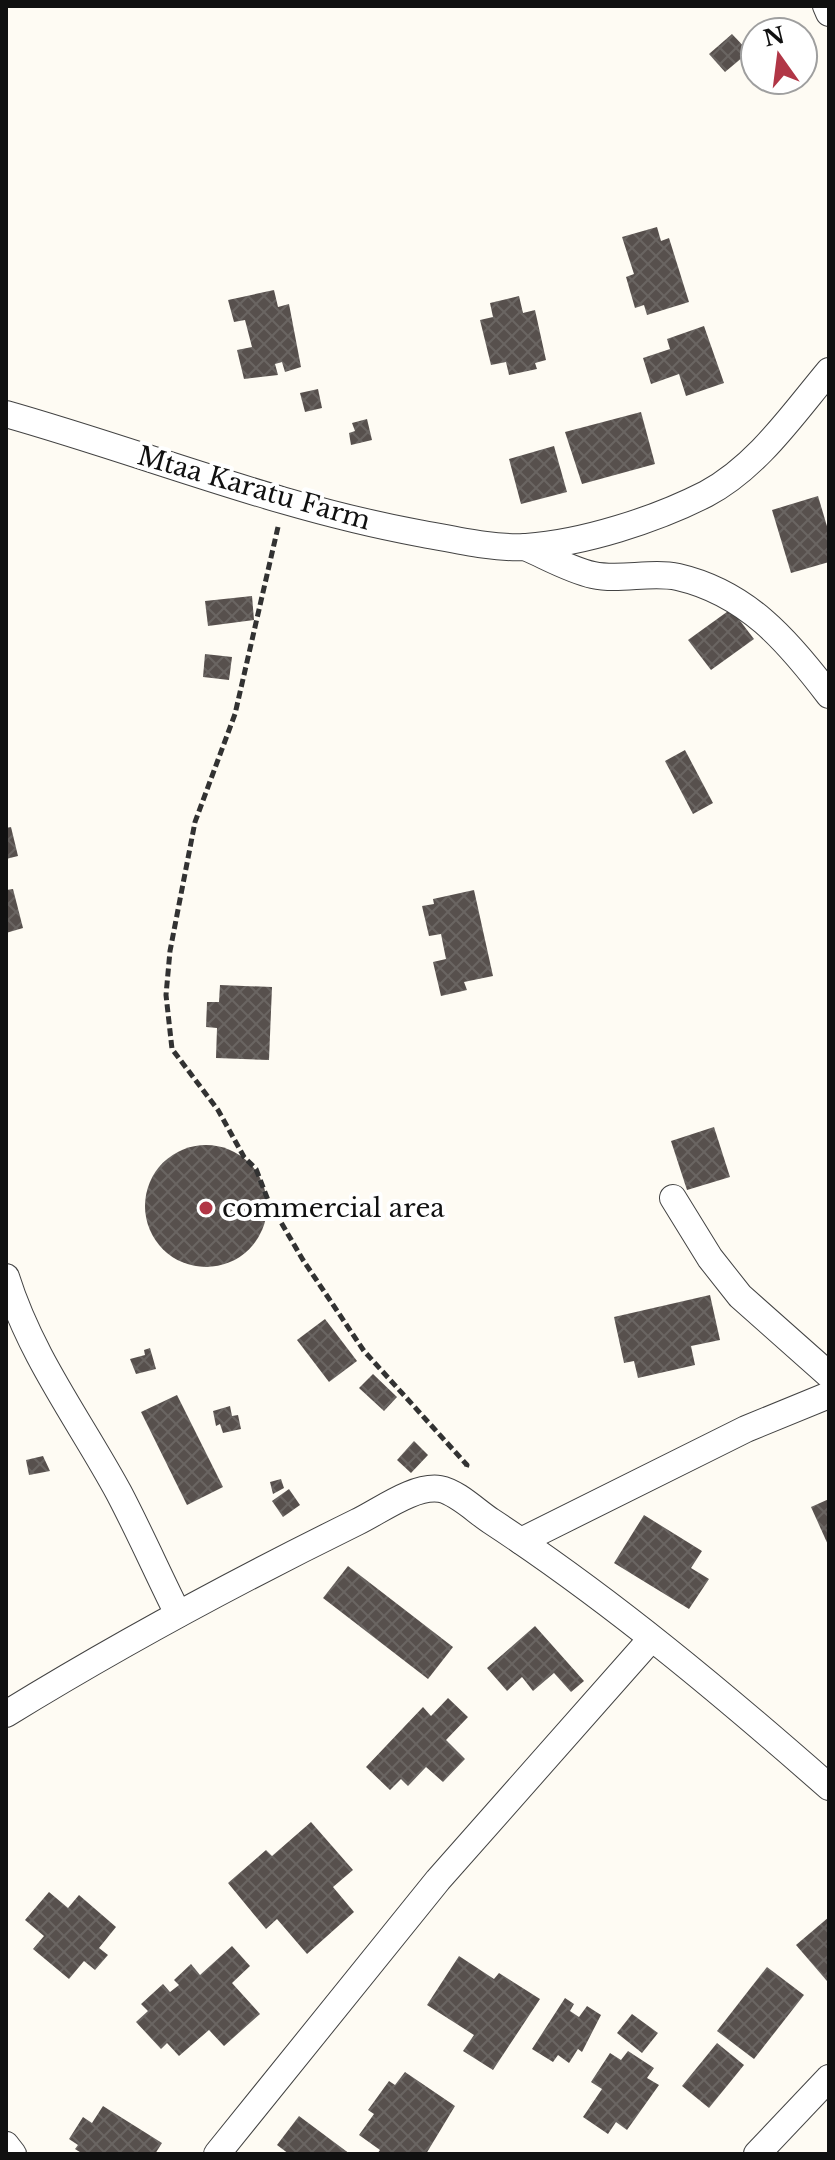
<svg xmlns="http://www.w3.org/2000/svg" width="835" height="2160" font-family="'Libre Baskerville',serif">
	<defs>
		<pattern id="building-cross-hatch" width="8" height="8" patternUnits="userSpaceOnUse" patternTransform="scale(2)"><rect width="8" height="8" fill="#57504d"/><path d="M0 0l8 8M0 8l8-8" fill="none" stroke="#6a6562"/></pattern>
	</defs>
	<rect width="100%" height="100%" fill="#fefbf3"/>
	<!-- building -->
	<g fill="url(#building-cross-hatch)">
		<path d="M 732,34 L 749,52 L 725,72 L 709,54 Z"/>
		<path d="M 657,227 L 661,241 L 669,238 L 689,302 L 647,315 L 644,305 L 635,308 L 626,277 L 634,274 L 622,237 Z"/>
		<path d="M 274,290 L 278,307 L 289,304 L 301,367 L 285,372 L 282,362 L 275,364 L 278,375 L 244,379 L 237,350 L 252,347 L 245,320 L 234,322 L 228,300 Z"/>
		<path d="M 519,296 L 523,313 L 535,310 L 546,360 L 535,363 L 537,369 L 509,375 L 506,362 L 491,365 L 480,320 L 493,317 L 490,303 Z"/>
		<path d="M 704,326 L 724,383 L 686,396 L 679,374 L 651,384 L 643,358 L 670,349 L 667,339 Z"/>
		<path d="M 318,389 L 322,408 L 305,412 L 300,393 Z"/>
		<path d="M 641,412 L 655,464 L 582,484 L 565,432 Z"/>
		<path d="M 367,419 L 372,440 L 351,445 L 349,433 L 355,431 L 352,423 Z"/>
		<path d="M 554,446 L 567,492 L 521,504 L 509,459 Z"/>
		<path d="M 818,496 L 829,533 L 829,562 L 791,573 L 772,510 Z"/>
		<path d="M 252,596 L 254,620 L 208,626 L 205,601 Z"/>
		<path d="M 731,609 L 754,639 L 711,670 L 688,640 Z"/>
		<path d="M 205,654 L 232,657 L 229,680 L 203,677 Z"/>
		<path d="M 685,750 L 713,803 L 693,814 L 665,761 Z"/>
		<path d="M 11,827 L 18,856 L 6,859 L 6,828 Z"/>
		<path d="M 13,889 L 23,928 L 6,933 L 6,890 Z"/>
		<path d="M 474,890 L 493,976 L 464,982 L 467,990 L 441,996 L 433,962 L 446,959 L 441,934 L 429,936 L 422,906 L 434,904 L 433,899 Z"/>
		<path d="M 220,985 L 272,987 L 269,1060 L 216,1058 L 217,1028 L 206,1027 L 207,1002 L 219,1002 Z"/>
		<path d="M 714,1127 L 730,1177 L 687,1190 L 671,1141 Z"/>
		<circle cx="206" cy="1206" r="61"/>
		<path d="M 710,1295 L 720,1340 L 691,1346 L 695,1365 L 638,1378 L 634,1361 L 624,1363 L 614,1317 Z"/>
		<path d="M 325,1319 L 357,1361 L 329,1382 L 297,1340 Z"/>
		<path d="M 150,1348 L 156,1369 L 136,1374 L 130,1359 L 145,1355 L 144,1350 Z"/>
		<path d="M 373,1374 L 397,1397 L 384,1411 L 359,1388 Z"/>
		<path d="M 177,1395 L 223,1487 L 187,1505 L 141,1412 Z"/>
		<path d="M 230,1406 L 232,1416 L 238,1415 L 241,1429 L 223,1433 L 220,1424 L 216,1426 L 213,1411 Z"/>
		<path d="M 414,1441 L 428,1455 L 411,1473 L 397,1460 Z"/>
		<path d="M 43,1456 L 50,1471 L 29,1475 L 26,1460 Z"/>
		<path d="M 281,1479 L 284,1488 L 273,1494 L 270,1482 Z"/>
		<path d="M 289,1489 L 300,1505 L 283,1517 L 272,1501 Z"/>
		<path d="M 829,1499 L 829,1547 L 811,1507 Z"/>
		<path d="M 644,1515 L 702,1551 L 691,1568 L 709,1579 L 689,1609 L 614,1563 Z"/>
		<path d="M 348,1566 L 453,1647 L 428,1679 L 323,1598 Z"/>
		<path d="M 535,1626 L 584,1681 L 571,1692 L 554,1673 L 533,1691 L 522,1677 L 507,1691 L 487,1668 Z"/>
		<path d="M 448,1698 L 468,1717 L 446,1740 L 465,1759 L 443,1782 L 426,1767 L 408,1786 L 401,1779 L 390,1790 L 366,1767 L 423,1707 L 431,1716 Z"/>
		<path d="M 311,1822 L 353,1870 L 333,1887 L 354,1912 L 307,1954 L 277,1919 L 266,1929 L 228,1883 L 266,1850 L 272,1856 Z"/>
		<path d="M 49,1892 L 68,1908 L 79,1895 L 116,1927 L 99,1948 L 108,1955 L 95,1970 L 84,1961 L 69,1979 L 33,1949 L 44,1936 L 25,1920 Z"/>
		<path d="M 829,1917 L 829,1979 L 827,1981 L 796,1945 Z"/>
		<path d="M 232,1946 L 250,1966 L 232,1983 L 260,2014 L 224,2046 L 209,2030 L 179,2056 L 167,2043 L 161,2049 L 136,2022 L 148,2011 L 141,2004 L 163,1984 L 170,1992 L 179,1985 L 174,1980 L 191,1964 L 200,1975 Z"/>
		<path d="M 459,1956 L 494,1979 L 499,1973 L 540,1999 L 493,2070 L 463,2051 L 474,2035 L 427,2005 Z"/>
		<path d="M 767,1967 L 804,1995 L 754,2059 L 717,2031 Z"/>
		<path d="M 565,1998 L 574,2004 L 570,2011 L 579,2017 L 587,2006 L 601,2015 L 582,2052 L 578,2049 L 569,2063 L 558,2055 L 553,2062 L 532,2049 Z"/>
		<path d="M 632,2014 L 658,2033 L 642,2053 L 617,2033 Z"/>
		<path d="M 717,2043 L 744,2065 L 709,2108 L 682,2086 Z"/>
		<path d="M 628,2051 L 654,2068 L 647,2078 L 659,2085 L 627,2130 L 616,2122 L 608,2134 L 583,2117 L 602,2089 L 591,2082 L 610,2053 L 621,2060 Z"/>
		<path d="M 405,2072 L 455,2106 L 426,2154 L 377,2154 L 380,2150 L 359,2135 L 374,2114 L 368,2110 L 389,2081 L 395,2085 Z"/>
		<path d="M 103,2106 L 162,2143 L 155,2154 L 83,2154 L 75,2149 L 78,2145 L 69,2139 L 83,2117 L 92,2123 Z"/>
		<path d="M 299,2116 L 350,2154 L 289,2154 L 277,2145 Z"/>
	</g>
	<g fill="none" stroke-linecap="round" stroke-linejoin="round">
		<!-- minor casing -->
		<g stroke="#434343" stroke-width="28">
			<g id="minor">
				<path d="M 826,6 L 829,13"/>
				<path d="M 6,414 C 144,453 277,507 418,533 C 452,539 492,549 526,547 C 583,543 655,520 706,494 C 757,467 793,414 829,371"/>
				<path d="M 525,547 C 546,556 570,570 593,575 C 620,581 651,571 678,577 C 747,593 788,641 829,695"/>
				<path d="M 673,1198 L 710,1258 L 740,1296 L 829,1375"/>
				<path d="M 6,1277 C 31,1357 80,1421 119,1493 C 140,1533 158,1574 178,1614"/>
				<path d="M 521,1541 L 746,1429 L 829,1395"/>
				<path d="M 6,1714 C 120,1644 237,1581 357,1522 C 380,1511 414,1485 440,1489 C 457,1492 477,1512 491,1521 C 611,1600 722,1693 829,1787"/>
				<path d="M 6,2145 L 13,2154"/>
				<path d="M 217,2154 L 438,1880 L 651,1639"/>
				<path d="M 757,2154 L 829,2078"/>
			</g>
		</g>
		<!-- path -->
		<path stroke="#323232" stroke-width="5" stroke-dasharray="8 4" stroke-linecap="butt" d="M 278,527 L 235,714 L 195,822 L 170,951 L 166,995 L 172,1049 L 218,1110 L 244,1157 L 256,1169 L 268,1200 L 303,1260 L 364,1351 L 467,1465 L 466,1468"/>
		<!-- minor -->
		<use href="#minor" stroke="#fff" stroke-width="26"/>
	</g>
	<!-- markers -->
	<circle fill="#b13646" stroke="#fff" stroke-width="3" cx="206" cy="1208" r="8"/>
	<g text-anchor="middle" stroke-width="8" stroke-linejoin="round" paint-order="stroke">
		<!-- street labels -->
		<g font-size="26" fill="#101010" stroke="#fff">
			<text transform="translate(254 488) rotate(16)" y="9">Mtaa Karatu Farm</text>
		</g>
		<!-- poi labels -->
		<g font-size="26" fill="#101010" stroke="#fff" text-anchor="start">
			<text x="222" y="1217">commercial area</text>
		</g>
	</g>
	<!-- border -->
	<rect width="835" height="2160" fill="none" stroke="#101010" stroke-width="16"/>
	<!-- north arrow -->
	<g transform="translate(779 56) rotate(346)"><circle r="38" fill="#ffffff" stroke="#9f9f9f" stroke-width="2"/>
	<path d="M0-6L14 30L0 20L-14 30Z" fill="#b13646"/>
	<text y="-12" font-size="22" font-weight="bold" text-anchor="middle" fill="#101010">N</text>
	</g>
</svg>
